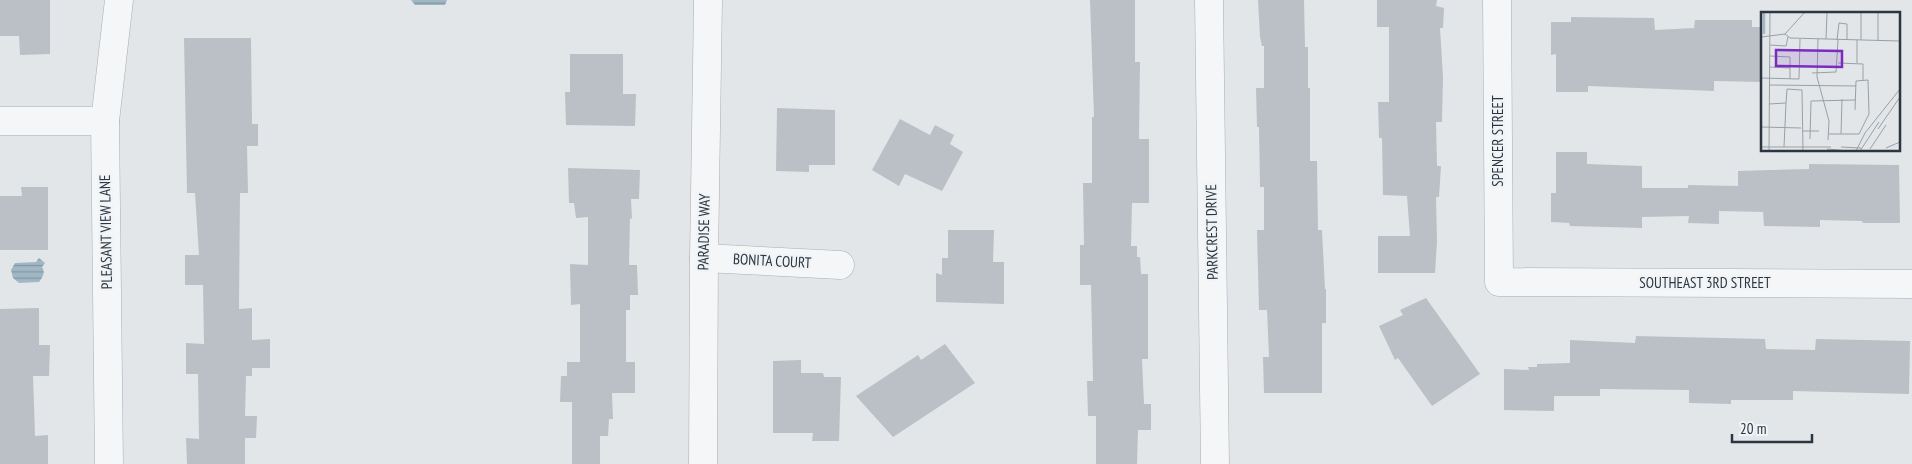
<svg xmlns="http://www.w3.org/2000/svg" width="1912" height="464" font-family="'PT Sans Narrow',sans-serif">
	<defs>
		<pattern id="water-rules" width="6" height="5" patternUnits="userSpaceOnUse" patternTransform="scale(1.25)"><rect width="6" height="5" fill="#a0b8c6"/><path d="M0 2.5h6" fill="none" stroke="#8396a2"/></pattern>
	</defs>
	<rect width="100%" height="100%" fill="#e2e6e9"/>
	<!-- water -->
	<g fill="url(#water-rules)">
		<path d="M 411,0 L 447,0 L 445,5 L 415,5 Z"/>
		<path d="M 39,258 L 45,263 L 42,267 C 46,273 42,278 39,282 L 19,283 L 13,278 L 11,270 L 15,263 L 36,262 Z"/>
	</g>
	<!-- building -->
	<g fill="#bac0c5">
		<path d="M 0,0 L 50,0 L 50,54 L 20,55 L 19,36 L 0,36 Z"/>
		<path d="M 1090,0 L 1135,0 L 1135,62 L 1140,62 L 1139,139 L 1149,139 L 1149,203 L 1132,203 L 1131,246 L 1137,246 L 1137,257 L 1140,257 L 1141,274 L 1148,274 L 1148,359 L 1142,359 L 1144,404 L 1151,404 L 1151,430 L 1138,430 L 1137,464 L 1096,464 L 1096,416 L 1088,416 L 1087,381 L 1093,381 L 1091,285 L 1080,285 L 1080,245 L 1084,245 L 1083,183 L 1092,183 L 1092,117 L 1094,117 Z"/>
		<path d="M 1258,0 L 1304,0 L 1305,47 L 1308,47 L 1308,88 L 1310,88 L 1310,161 L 1317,161 L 1318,230 L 1322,230 L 1325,289 L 1326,289 L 1326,323 L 1322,323 L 1322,393 L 1264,393 L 1263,357 L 1269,357 L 1267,310 L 1259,310 L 1257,230 L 1264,230 L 1264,187 L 1260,187 L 1259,127 L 1257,127 L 1256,88 L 1264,88 L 1264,46 L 1262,46 L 1260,37 Z"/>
		<path d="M 1377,0 L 1437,0 L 1436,6 L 1444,8 L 1443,28 L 1440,28 L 1443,77 L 1442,122 L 1436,122 L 1437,166 L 1441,166 L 1439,197 L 1436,197 L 1437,241 L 1435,273 L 1378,273 L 1378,236 L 1410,236 L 1407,196 L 1383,195 L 1382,138 L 1379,138 L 1378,102 L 1389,102 L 1389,27 L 1377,27 Z"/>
		<path d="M 1571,17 L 1654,18 L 1655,30 L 1694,28 L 1695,20 L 1752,20 L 1752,27 L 1762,27 L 1762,82 L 1714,81 L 1714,91 L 1588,86 L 1588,92 L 1556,92 L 1556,54 L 1551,55 L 1551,22 L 1571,22 Z"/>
		<path d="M 184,38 L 251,38 L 252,124 L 258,124 L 258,146 L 247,146 L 248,193 L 240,193 L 239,309 L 252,308 L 252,340 L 270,339 L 270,368 L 252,368 L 252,376 L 246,376 L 245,416 L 257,416 L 256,438 L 245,438 L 245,464 L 187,464 L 186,438 L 199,439 L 198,374 L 186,374 L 186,343 L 204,344 L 203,285 L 185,285 L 185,255 L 199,255 L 195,193 L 187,193 Z"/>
		<path d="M 570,54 L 623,54 L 623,94 L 636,94 L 635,126 L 566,125 L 565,92 L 570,92 Z"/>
		<path d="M 777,108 L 835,110 L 835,165 L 809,165 L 809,172 L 776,171 Z"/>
		<path d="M 900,119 L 930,135 L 935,125 L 954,135 L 950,144 L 963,152 L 942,191 L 905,174 L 899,186 L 872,170 Z"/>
		<path d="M 1556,152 L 1587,152 L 1587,164 L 1642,166 L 1642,188 L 1688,188 L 1688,185 L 1738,186 L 1738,171 L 1809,169 L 1809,164 L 1899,165 L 1900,223 L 1863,223 L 1862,221 L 1820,220 L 1820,227 L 1764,226 L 1763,212 L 1719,211 L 1719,224 L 1688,223 L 1689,216 L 1642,217 L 1642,228 L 1570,226 L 1569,223 L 1551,222 L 1551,193 L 1556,193 Z"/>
		<path d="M 568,168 L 640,170 L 639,199 L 631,199 L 632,219 L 630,218 L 629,265 L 637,265 L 638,295 L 630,295 L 630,310 L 626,310 L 626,362 L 635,362 L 635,393 L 612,393 L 613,419 L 609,419 L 608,436 L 600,436 L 600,464 L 572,464 L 572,402 L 560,402 L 561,376 L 567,376 L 567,362 L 580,362 L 580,304 L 571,305 L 570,264 L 588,265 L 588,217 L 576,218 L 574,203 L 569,203 Z"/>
		<path d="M 21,187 L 48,187 L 48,250 L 0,250 L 0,196 L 22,196 Z"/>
		<path d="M 948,230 L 994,230 L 993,262 L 1004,262 L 1004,304 L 936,302 L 936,273 L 942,275 L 942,258 L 948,258 Z"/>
		<path d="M 1426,298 L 1480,374 L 1432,406 L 1398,358 L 1395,360 L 1379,326 L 1403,315 L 1400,310 Z"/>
		<path d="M 39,308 L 39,345 L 50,345 L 49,376 L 33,376 L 35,436 L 48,435 L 48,464 L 0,464 L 0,309 Z"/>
		<path d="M 1636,336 L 1765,339 L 1766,349 L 1815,350 L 1816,339 L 1910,341 L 1909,394 L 1793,391 L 1793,400 L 1731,400 L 1731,404 L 1689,403 L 1689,390 L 1600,389 L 1600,396 L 1554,396 L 1554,411 L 1504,410 L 1504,369 L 1529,370 L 1528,367 L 1537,367 L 1537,364 L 1570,363 L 1570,340 L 1635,343 Z"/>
		<path d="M 945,344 L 975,383 L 893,437 L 856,396 L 918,355 L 921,360 Z"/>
		<path d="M 801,360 L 801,373 L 823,373 L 824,377 L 841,377 L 839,441 L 812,441 L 813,433 L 773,433 L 773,361 Z"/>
	</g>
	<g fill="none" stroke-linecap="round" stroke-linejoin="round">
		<!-- minor casing -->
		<g stroke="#a7aeb3" stroke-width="29">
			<g id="minor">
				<path d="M 1209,0 L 1215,464"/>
				<path d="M 1497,0 L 1499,282 L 1912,284"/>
				<path d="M 0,121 L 105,121"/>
				<path d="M 704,258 L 840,265"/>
				<path d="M 109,464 L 105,121 L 119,0"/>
				<path d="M 703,464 L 704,258 L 708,0"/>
			</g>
		</g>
		<!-- minor -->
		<use href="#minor" stroke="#f4f6f8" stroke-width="28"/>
	</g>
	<g text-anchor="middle" stroke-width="4.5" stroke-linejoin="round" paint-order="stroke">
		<!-- street labels -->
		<g font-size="15" fill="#2b3640" stroke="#f1f4f7">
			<text transform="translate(1498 141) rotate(-90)" y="5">SPENCER STREET</text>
			<text transform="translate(106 232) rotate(-91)" y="5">PLEASANT VIEW LANE</text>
			<text transform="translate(704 232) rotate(-89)" y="5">PARADISE WAY</text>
			<text transform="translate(1212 232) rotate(-91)" y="5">PARKCREST DRIVE</text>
			<text transform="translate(772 261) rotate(3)" y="5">BONITA COURT</text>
			<text x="1705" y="288">SOUTHEAST 3RD STREET</text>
		</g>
	</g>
	<!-- overview -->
	<g transform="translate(1761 12)">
		<rect width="139" height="139" fill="#e2e6e9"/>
		<path fill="none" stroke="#a0b8c6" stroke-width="2.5" d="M 3,22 L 3,0"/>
		<path fill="none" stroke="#99a0a5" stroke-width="1" d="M 24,22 L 29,26 L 139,29M 0,25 L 24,22 L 44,0M 57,27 L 56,65 L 68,109 L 67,128M 65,27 L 66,1M 76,28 L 78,11 L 86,12 L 86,28M 100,28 L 100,0M 117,29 L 117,0M 9,33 L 25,34 L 27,25M 9,44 L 29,45 L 29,67M 77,51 L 102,52 L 102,68M 96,51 L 96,28M 8,55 L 29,56M 51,61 L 75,60 L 77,28M 0,66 L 38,67 L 39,27M 8,73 L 95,74M 25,91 L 26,77 L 41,78 L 42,139M 8,92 L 25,91 L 23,135M 0,115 L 40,116M 117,117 L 139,85M 42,119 L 58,119M 68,122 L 98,122 L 108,102 L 107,68 L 95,69 L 94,98M 80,122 L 81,87M 49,127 L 50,89 L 94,88M 0,135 L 70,135M 80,135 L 100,136M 125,136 L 139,130M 66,137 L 88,139M 109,137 L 125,113M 8,139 L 9,0M 95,139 L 104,121 L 139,77M 99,139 L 118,110"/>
		<path fill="#7b2cbf" fill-opacity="0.15" stroke="#7b2cbf" stroke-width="2.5" d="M 15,38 L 81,39 L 81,55 L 15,54 Z"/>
		<rect width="139" height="139" fill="none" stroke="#2b3640" stroke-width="2.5"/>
	</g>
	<!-- scale -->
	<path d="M1732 434v8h80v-8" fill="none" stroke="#2b3640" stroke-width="2.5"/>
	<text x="1740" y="434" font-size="15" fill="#2b3640" stroke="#f1f4f7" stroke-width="4" paint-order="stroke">20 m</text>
</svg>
